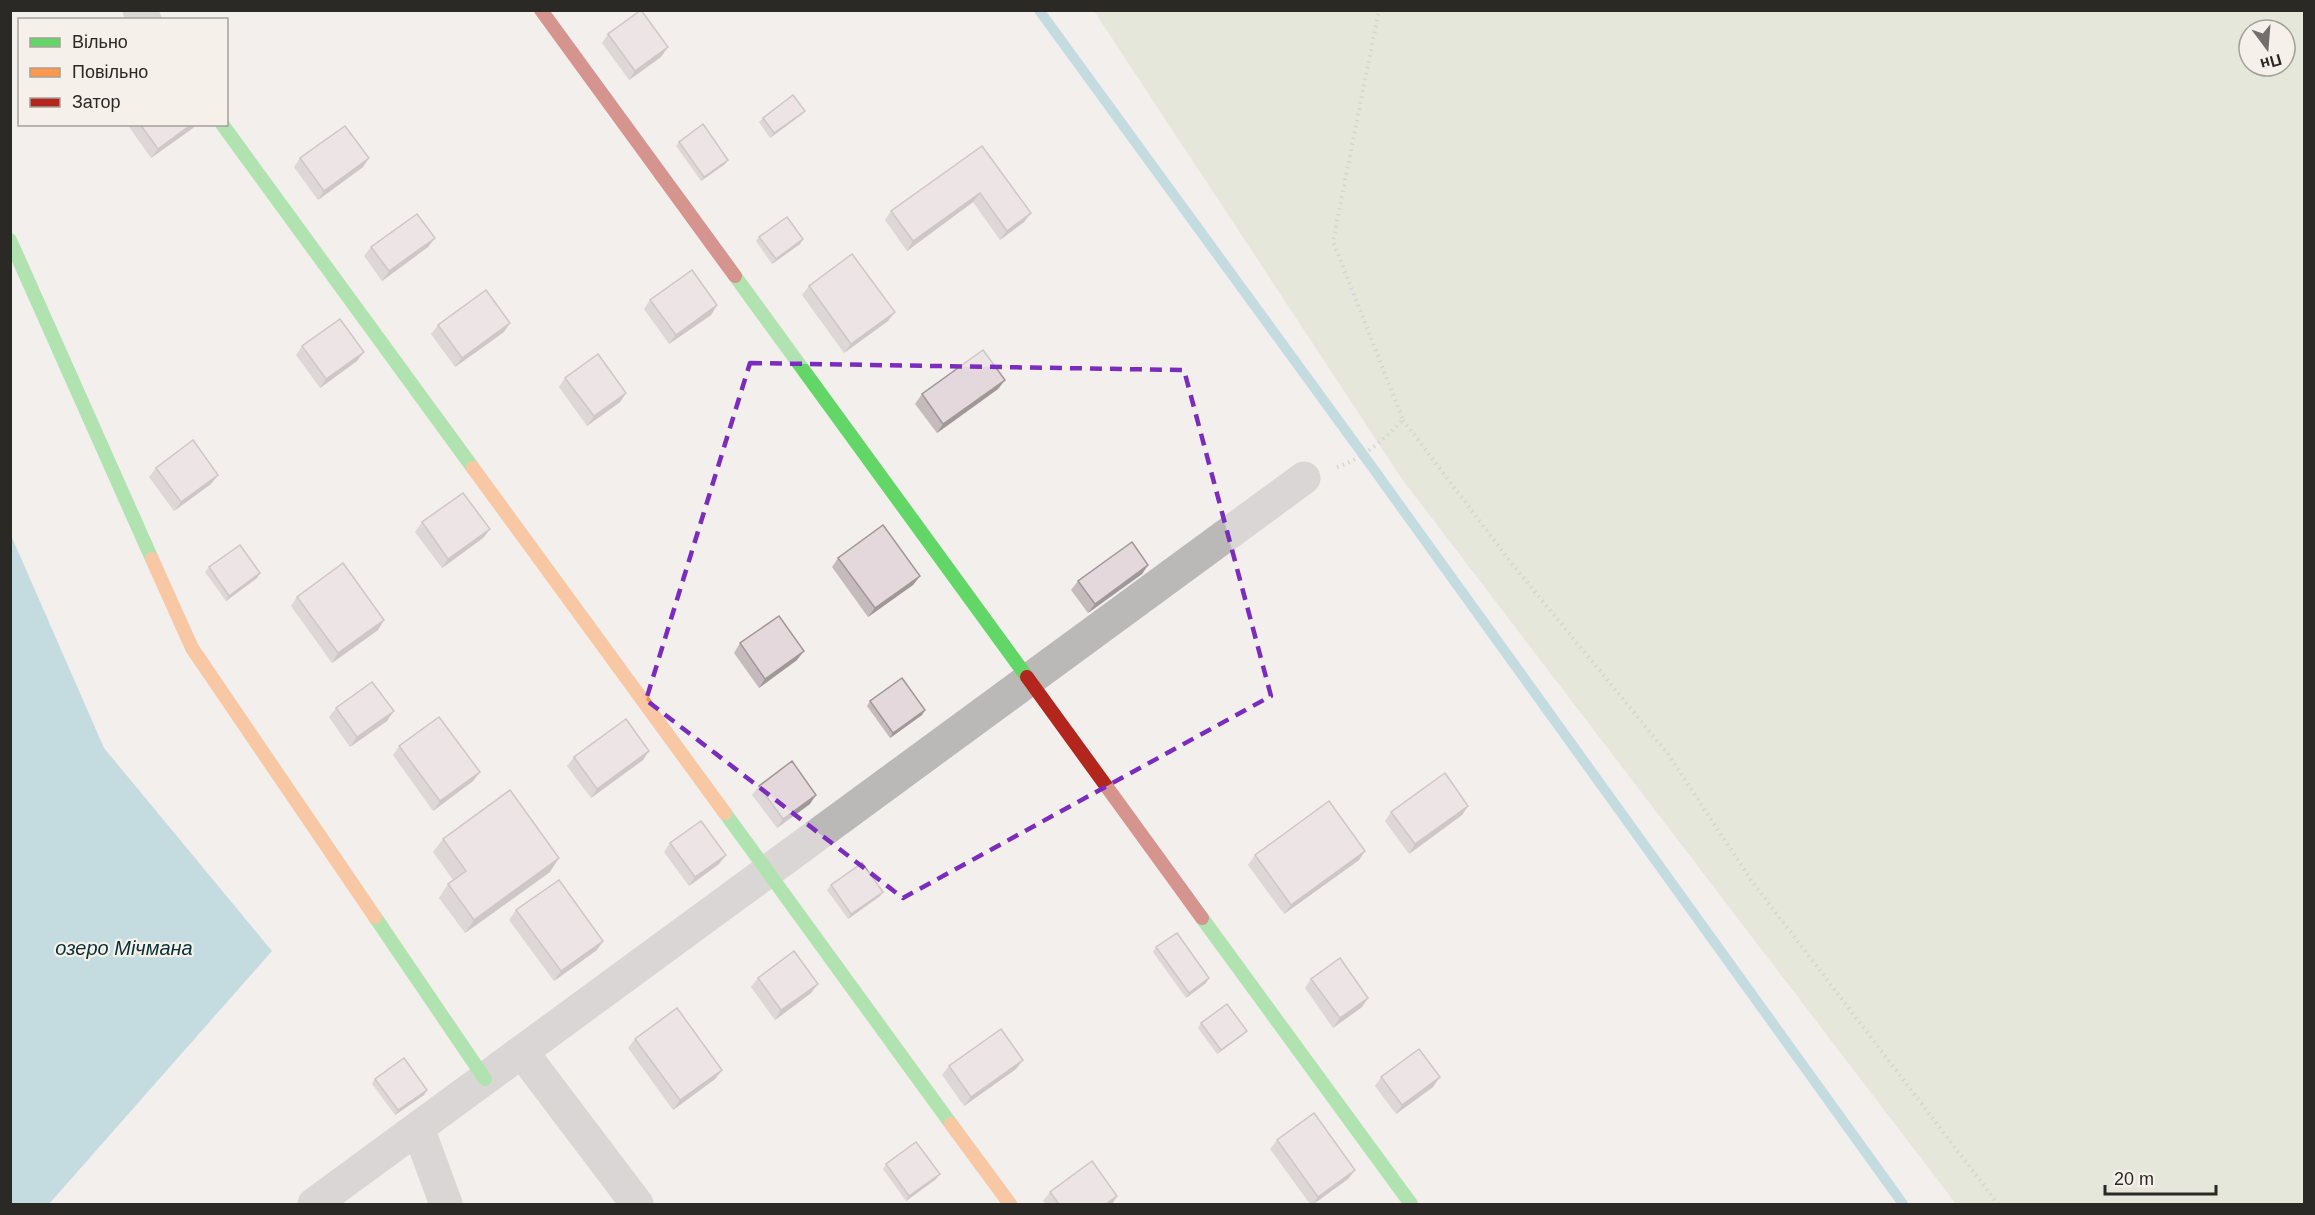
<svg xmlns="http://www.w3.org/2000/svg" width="2315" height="1215" font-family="Helvetica,sans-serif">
	<rect width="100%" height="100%" fill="#f2efec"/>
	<!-- green -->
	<path fill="#d7ddc6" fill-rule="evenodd" d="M 1094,11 L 2304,11 L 2304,1204 L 1956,1204 L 1402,479 ZM 2249,30 L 2285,30 L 2285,66 L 2249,66 Z"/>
	<!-- water -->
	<path fill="#8dc5d0" d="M 10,533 L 104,748 L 272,951 L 49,1204 L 11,1204 Z"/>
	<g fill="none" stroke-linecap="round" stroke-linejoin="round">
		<!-- stream -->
		<path stroke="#8dc5d0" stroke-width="10" d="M 1039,10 L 1362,453 L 1903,1204"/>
		<!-- path -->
		<g stroke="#b5b3b1" stroke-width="4" stroke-dasharray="1.5 4.5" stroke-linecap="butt">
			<path d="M 1403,420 L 1513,565 L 1668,754 L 1751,880 L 1998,1204"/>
			<path d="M 1337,467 C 1362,459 1385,439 1403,420 L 1333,241 L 1379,10"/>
		</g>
		<!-- street -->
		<g stroke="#bab9b8" stroke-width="33">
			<path d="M 139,10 L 145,20"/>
			<path d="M 522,1052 L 637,1204"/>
			<path d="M 418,1128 L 446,1204"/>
			<path d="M 314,1204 L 1304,478"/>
		</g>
		<!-- fast -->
		<g stroke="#63d668" stroke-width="14">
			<path d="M 222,124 L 473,468"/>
			<path d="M 10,240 L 152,559"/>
			<path d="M 735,276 L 1027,677"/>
			<path d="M 725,813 L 951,1124"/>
			<path d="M 375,917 L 485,1079"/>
			<path d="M 1202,918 L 1411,1204"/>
		</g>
		<!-- slow -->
		<g stroke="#ff974d" stroke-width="14">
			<path d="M 473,468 L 725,813"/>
			<path d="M 152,559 L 192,648 L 375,917"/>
			<path d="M 951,1124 L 1010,1204"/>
		</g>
		<!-- jam -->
		<g stroke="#b3261e" stroke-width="14">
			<path d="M 541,10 L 735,276"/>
			<path d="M 1027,677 L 1202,918"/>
		</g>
	</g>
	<!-- wall -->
	<g fill="#c5babd">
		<path d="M 608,34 L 661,57 L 629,80 L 602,43 Z"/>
		<path d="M 801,115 L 770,138 L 759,122 L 763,118 Z"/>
		<path d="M 127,124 L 196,124 L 193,128 L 151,158 Z"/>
		<path d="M 679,142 L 725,164 L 701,181 L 676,146 Z"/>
		<path d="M 982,146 L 1024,222 L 1000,240 L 973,202 L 907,251 L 885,220 L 891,211 Z"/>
		<path d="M 300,158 L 363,167 L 318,200 L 294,167 Z"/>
		<path d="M 759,237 L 800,244 L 772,264 L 756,241 Z"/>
		<path d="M 435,238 L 428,247 L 382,281 L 364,256 L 371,247 Z"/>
		<path d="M 809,286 L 888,321 L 844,353 L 802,295 Z"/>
		<path d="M 650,300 L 717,305 L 711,315 L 669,344 L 644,309 Z"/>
		<path d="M 438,325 L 504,332 L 455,367 L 431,334 Z"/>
		<path d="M 302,346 L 357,361 L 320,388 L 296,355 Z"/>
		<path d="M 565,378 L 626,393 L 620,402 L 587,426 L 559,387 Z"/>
		<path d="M 1005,380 L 998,389 L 937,433 L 915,404 L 922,394 Z"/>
		<path d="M 156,468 L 218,475 L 211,484 L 174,511 L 149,477 Z"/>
		<path d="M 422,522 L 490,529 L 483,538 L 442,568 L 415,532 Z"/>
		<path d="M 838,558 L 920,576 L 913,585 L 868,617 L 832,567 Z"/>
		<path d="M 1148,565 L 1142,574 L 1088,613 L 1071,590 L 1078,581 Z"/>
		<path d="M 209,567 L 257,578 L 226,601 L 205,572 Z"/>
		<path d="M 297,597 L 384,620 L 378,630 L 332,663 L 291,606 Z"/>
		<path d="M 740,643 L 797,660 L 759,688 L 734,653 Z"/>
		<path d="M 870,701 L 922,715 L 890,738 L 867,706 Z"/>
		<path d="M 336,708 L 387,721 L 350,747 L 329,717 Z"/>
		<path d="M 399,746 L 480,772 L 473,781 L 433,811 L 393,755 Z"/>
		<path d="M 574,757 L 643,760 L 591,798 L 567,766 Z"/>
		<path d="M 759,786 L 810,804 L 777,828 L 752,795 Z"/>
		<path d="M 1468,806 L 1462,815 L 1409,854 L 1385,821 L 1391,812 Z"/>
		<path d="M 443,839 L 550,872 L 465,933 L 439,898 L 448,884 L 453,880 L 433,852 Z"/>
		<path d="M 670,843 L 719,864 L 689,886 L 664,852 Z"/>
		<path d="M 1365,851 L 1359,860 L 1284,914 L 1248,865 L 1255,855 Z"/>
		<path d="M 831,885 L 880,896 L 848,919 L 827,890 Z"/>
		<path d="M 516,910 L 597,950 L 554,981 L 509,920 Z"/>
		<path d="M 1156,947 L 1206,983 L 1186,998 L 1153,952 Z"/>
		<path d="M 758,978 L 811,993 L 775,1020 L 751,987 Z"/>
		<path d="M 1311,979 L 1368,998 L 1362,1007 L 1333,1028 L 1305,988 Z"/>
		<path d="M 1201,1023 L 1243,1035 L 1217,1054 L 1198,1028 Z"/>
		<path d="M 635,1039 L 722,1070 L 715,1079 L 673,1110 L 628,1048 Z"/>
		<path d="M 949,1066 L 1016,1069 L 964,1106 L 942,1075 Z"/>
		<path d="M 1381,1077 L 1433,1087 L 1396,1114 L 1375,1086 Z"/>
		<path d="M 375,1079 L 427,1090 L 424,1095 L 395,1115 L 372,1084 Z"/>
		<path d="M 1277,1140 L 1355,1170 L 1348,1179 L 1314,1204 L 1310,1204 L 1270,1149 Z"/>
		<path d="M 886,1164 L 940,1174 L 936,1179 L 906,1201 L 883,1169 Z"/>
		<path d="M 1050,1192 L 1117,1196 L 1112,1204 L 1046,1204 L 1043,1201 Z"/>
	</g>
	<!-- shaded-wall -->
	<g fill="#a0979a">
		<path d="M 668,47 L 661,57 L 629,80 L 635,71 Z"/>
		<path d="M 805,111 L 801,115 L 770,138 L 774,133 Z"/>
		<path d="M 192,124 L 196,124 L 193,128 L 151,158 L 158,149 Z"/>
		<path d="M 369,158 L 363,167 L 318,200 L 324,191 Z"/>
		<path d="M 728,160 L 725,164 L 701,181 L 704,177 Z"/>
		<path d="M 980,193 L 973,202 L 907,251 L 913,241 Z"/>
		<path d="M 1031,213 L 1024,222 L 1000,240 L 1007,231 Z"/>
		<path d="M 435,238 L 428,247 L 382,281 L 389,271 Z"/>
		<path d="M 803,239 L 800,244 L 772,264 L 776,259 Z"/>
		<path d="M 717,305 L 711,315 L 669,344 L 676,335 Z"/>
		<path d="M 895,312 L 888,321 L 844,353 L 851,344 Z"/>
		<path d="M 510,323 L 504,332 L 455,367 L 462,358 Z"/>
		<path d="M 364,352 L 357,361 L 320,388 L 326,379 Z"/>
		<path d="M 1005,380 L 998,389 L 937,433 L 943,424 Z"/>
		<path d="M 626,393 L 620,402 L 587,426 L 594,416 Z"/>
		<path d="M 218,475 L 211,484 L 174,511 L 181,502 Z"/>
		<path d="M 490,529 L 483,538 L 442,568 L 448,559 Z"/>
		<path d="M 1148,565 L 1142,574 L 1088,613 L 1095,604 Z"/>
		<path d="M 260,573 L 257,578 L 226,601 L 229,596 Z"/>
		<path d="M 920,576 L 913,585 L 868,617 L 875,608 Z"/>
		<path d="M 384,620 L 378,630 L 332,663 L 338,653 Z"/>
		<path d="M 804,651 L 797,660 L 759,688 L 765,679 Z"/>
		<path d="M 925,710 L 922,715 L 890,738 L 893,733 Z"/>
		<path d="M 394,711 L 387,721 L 350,747 L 357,737 Z"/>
		<path d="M 649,751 L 643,760 L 591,798 L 597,789 Z"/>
		<path d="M 480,772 L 473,781 L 433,811 L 440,801 Z"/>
		<path d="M 816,795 L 810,804 L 777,828 L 783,819 Z"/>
		<path d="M 1468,806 L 1462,815 L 1409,854 L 1415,844 Z"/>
		<path d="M 1365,851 L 1359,860 L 1284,914 L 1291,905 Z"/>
		<path d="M 726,855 L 719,864 L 689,886 L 695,877 Z"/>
		<path d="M 559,858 L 550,872 L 465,933 L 474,920 Z"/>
		<path d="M 883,892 L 880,896 L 848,919 L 851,914 Z"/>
		<path d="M 603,941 L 597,950 L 554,981 L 561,971 Z"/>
		<path d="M 1209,978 L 1206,983 L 1186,998 L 1189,993 Z"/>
		<path d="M 818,984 L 811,993 L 775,1020 L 781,1010 Z"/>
		<path d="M 1368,998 L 1362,1007 L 1333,1028 L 1340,1018 Z"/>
		<path d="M 1247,1031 L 1243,1035 L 1217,1054 L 1221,1050 Z"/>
		<path d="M 1023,1060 L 1016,1069 L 964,1106 L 971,1097 Z"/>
		<path d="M 722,1070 L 715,1079 L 673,1110 L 680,1100 Z"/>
		<path d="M 1440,1077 L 1433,1087 L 1396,1114 L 1402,1105 Z"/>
		<path d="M 427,1090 L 424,1095 L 395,1115 L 398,1110 Z"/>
		<path d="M 1355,1170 L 1348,1179 L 1313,1204 L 1318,1197 Z"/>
		<path d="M 940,1174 L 936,1179 L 906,1201 L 909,1196 Z"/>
		<path d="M 1117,1196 L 1112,1204 L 1106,1204 Z"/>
	</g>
	<!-- building -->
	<g fill="#e5d8dc" stroke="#a0979a" stroke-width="1.5">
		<path d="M 641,10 L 668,47 L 635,71 L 608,34 Z"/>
		<path d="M 793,95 L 805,111 L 774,133 L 763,118 Z"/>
		<path d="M 140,124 L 192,124 L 158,149 Z"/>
		<path d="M 703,124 L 728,160 L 704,177 L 679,142 Z"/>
		<path d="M 345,126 L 369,158 L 324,191 L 300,158 Z"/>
		<path d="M 982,146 L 1031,213 L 1007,231 L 980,193 L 913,241 L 891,211 Z"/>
		<path d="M 417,214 L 435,238 L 389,271 L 371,247 Z"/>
		<path d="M 787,217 L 803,239 L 776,259 L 759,237 Z"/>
		<path d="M 852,254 L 895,312 L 851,344 L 809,286 Z"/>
		<path d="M 692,270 L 717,305 L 676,335 L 650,300 Z"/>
		<path d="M 486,290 L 510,323 L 462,358 L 438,325 Z"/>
		<path d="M 340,319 L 364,352 L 326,379 L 302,346 Z"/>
		<path d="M 983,350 L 1005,380 L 943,424 L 922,394 Z"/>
		<path d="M 598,354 L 626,393 L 594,416 L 565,378 Z"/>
		<path d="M 193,440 L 218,475 L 181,502 L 156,468 Z"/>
		<path d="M 463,493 L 490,529 L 448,559 L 422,522 Z"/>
		<path d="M 883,525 L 920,576 L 875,608 L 838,558 Z"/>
		<path d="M 1132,542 L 1148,565 L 1095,604 L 1078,581 Z"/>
		<path d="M 240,545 L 260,573 L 229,596 L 209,567 Z"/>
		<path d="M 343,563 L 384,620 L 338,653 L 297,597 Z"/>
		<path d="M 779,616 L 804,651 L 765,679 L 740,643 Z"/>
		<path d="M 902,678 L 925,710 L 893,733 L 870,701 Z"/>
		<path d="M 372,682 L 394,711 L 357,737 L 336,708 Z"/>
		<path d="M 439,717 L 480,772 L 440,801 L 399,746 Z"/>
		<path d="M 626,719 L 649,751 L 597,789 L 574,757 Z"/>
		<path d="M 792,761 L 816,795 L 783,819 L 759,786 Z"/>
		<path d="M 1445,773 L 1468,806 L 1415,844 L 1391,812 Z"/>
		<path d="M 510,790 L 559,858 L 474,920 L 448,884 L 466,871 L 443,839 Z"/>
		<path d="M 1329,801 L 1365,851 L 1291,905 L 1255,855 Z"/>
		<path d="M 701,821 L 726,855 L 695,877 L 670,843 Z"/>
		<path d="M 862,863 L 883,892 L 851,914 L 831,885 Z"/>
		<path d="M 559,880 L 603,941 L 561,971 L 516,910 Z"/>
		<path d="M 1177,933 L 1209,978 L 1189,993 L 1156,947 Z"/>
		<path d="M 794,951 L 818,984 L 781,1010 L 758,978 Z"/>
		<path d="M 1340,958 L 1368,998 L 1340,1018 L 1311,979 Z"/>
		<path d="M 1227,1004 L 1247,1031 L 1221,1050 L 1201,1023 Z"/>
		<path d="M 677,1008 L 722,1070 L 680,1100 L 635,1039 Z"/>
		<path d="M 1001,1029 L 1023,1060 L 971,1097 L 949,1066 Z"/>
		<path d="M 1419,1049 L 1440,1077 L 1402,1105 L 1381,1077 Z"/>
		<path d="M 404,1058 L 427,1090 L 398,1110 L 375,1079 Z"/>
		<path d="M 1314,1113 L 1355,1170 L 1318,1197 L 1277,1140 Z"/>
		<path d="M 916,1142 L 940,1174 L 909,1196 L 886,1164 Z"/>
		<path d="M 1092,1161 L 1117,1196 L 1106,1204 L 1059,1204 L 1050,1192 Z"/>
	</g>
	<!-- marked area -->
	<path d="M0 0H2315V1215H0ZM 750,363 L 1184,370 L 1271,696 L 903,898 L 646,700 Z" fill="#f2efec" fill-opacity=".55" fill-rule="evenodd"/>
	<path fill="none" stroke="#7b2cbf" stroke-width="4.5" stroke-dasharray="12 8" stroke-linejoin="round" d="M 750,363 L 1184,370 L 1271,696 L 903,898 L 646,700 Z"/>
	<g text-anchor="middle" stroke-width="4.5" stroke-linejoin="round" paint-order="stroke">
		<!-- water labels -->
		<g font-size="20" font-style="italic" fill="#062f37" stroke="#f5f0e9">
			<text x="124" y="955">озеро Мічмана</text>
		</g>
	</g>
	<!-- border -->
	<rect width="2315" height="1215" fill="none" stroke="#2b2926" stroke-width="24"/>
	<!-- legend -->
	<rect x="18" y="18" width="210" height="108" fill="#f5f0e9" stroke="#a4a09b" stroke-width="1.5"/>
	<rect x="30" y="38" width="30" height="9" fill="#63d668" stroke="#a4a09b" stroke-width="1.5"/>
	<text x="72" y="48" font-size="18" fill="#2b2926">Вільно</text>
	<rect x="30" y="68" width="30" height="9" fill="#ff974d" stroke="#a4a09b" stroke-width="1.5"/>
	<text x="72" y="78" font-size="18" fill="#2b2926">Повільно</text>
	<rect x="30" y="98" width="30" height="9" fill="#b3261e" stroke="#a4a09b" stroke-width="1.5"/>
	<text x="72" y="108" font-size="18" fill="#2b2926">Затор</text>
	<!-- north arrow -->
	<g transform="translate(2267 48) rotate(164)"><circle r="28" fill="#f5f0e9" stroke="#a4a09b" stroke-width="1.5"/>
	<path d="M0-4.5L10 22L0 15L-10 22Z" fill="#716e6b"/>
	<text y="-9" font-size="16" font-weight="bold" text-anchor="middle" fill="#2b2926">Пн</text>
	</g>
	<!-- scale -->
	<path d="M2105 1185v9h111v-9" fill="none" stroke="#2b2926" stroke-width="3"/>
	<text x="2114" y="1185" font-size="18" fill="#2b2926" stroke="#f5f0e9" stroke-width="4.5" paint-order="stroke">20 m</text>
</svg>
